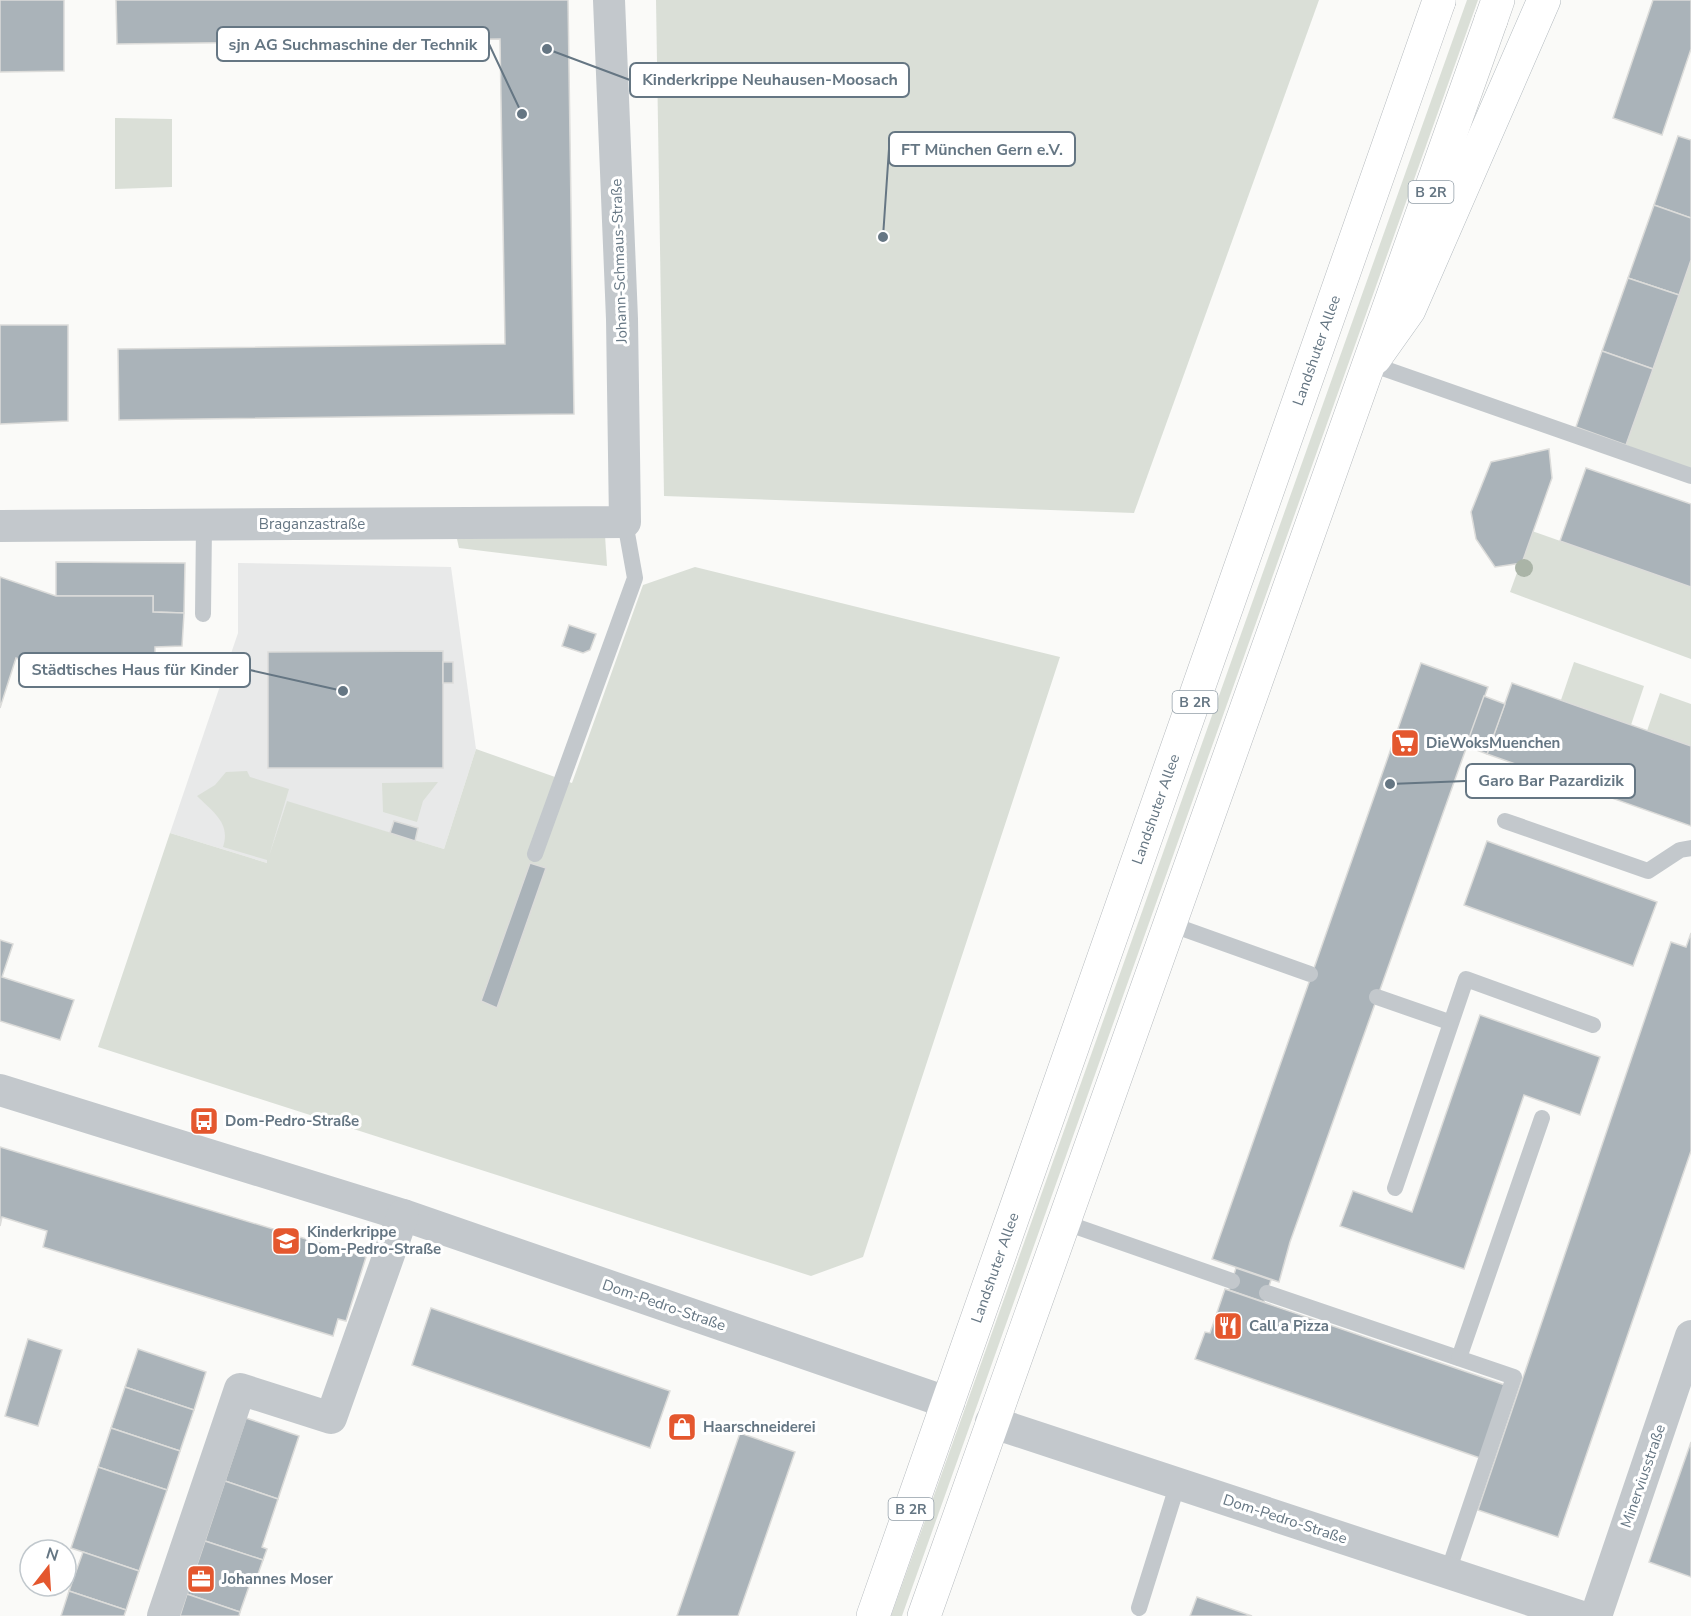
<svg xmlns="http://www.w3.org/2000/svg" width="1691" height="1616" font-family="'Nunito Sans',sans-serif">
	<rect width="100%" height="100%" fill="#fafaf8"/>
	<!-- built -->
	<path fill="#e8e9e9" d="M 238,563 L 451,567 L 476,749 L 444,849 L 287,802 L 267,863 L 170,833 L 238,633 Z"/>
	<!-- green -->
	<g fill="#dadfd7">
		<path d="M 656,0 L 1319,0 L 1134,513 L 664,496 Z"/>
		<path d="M 1467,0 L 1478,0 L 902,1616 L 891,1616 Z"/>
		<path d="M 115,118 L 172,119 L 172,187 L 115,189 Z"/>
		<path d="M 1691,260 L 1691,473 L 1626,445 Z"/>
		<path d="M 1532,531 L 1691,587 L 1691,659 L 1510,592 Z"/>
		<path d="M 605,535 L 607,566 L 459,548 L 457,539 Z"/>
		<path d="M 695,567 L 1060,657 L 863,1257 L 811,1276 L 98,1047 L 170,833 L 267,863 L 267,860 L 223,847 C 231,823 213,812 197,796 L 215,785 L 226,772 L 247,771 L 250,777 L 289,789 L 269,856 L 287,801 L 444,849 L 476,749 L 572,783 L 643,585 Z"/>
		<path d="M 1574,662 L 1644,686 L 1631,725 L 1561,700 Z"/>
		<path d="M 1660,693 L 1691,704 L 1691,746 L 1647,731 Z"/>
		<path d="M 438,782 L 423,801 L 417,822 L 383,812 L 382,783 Z"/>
	</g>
	<!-- building -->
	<g fill="#aab3b9" stroke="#dcdcda" stroke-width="1.5">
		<path d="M 0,0 L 64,0 L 64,71 L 0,72 Z"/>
		<path d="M 116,0 L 568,0 L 574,414 L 119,420 L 118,349 L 505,344 L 500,39 L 117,44 Z"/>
		<path d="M 1653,0 L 1691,0 L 1691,49 L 1662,135 L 1613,118 Z"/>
		<path d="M 1678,136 L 1691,140 L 1691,218 L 1654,205 Z"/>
		<path d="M 1654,205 L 1691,218 L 1691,260 L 1679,295 L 1628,278 Z"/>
		<path d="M 1628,278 L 1679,295 L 1653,369 L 1602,351 Z"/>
		<path d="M 0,325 L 68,325 L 68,421 L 0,424 Z"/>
		<path d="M 1602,351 L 1653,369 L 1626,445 L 1576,427 Z"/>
		<path d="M 1549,449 L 1552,478 L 1522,563 L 1495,567 L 1476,539 L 1471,512 L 1491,462 Z"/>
		<path d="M 1586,468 L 1691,504 L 1691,587 L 1560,541 Z"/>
		<path d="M 56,562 L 185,563 L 184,613 L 153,612 L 153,596 L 56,596 Z"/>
		<path d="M 0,577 L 56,596 L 153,596 L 153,612 L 184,613 L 182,646 L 155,647 L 155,666 L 39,667 L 16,658 L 0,708 Z"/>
		<path d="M 569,625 L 596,634 L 590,650 L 583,653 L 562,646 Z"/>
		<path d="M 443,651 L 443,768 L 268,768 L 268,652 Z"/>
		<rect x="443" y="662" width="10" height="21"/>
		<path d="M 1421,663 L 1488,687 L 1290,1242 L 1279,1282 L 1212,1259 Z"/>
		<path d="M 1512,683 L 1691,746 L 1691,826 L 1487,754 Z"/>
		<path d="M 1484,696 L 1505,704 L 1487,754 L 1466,746 Z"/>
		<path d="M 394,821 L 418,828 L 415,841 L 390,833 Z"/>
		<path d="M 1487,841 L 1657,902 L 1633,966 L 1464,905 Z"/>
		<path d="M 530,863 L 546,868 L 497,1008 L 481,1001 Z"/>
		<path d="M 1691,933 L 1691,1151 L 1558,1537 L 1478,1510 L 1671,942 L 1686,947 Z"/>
		<path d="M 0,940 L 13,944 L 2,977 L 74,1000 L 60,1040 L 0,1021 Z"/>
		<path d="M 1480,1015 L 1600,1057 L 1580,1115 L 1524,1095 L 1464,1269 L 1340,1226 L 1353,1191 L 1412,1212 Z"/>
		<path d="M 0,1147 L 366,1257 L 346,1321 L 338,1319 L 333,1336 L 43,1247 L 47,1231 L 2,1217 L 0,1226 Z"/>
		<path d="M 1236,1268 L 1271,1280 L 1264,1302 L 1229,1290 Z"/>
		<path d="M 1225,1289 L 1505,1385 L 1480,1458 L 1195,1359 L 1205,1332 L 1210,1333 Z"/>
		<path d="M 431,1308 L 670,1391 L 650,1448 L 412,1365 Z"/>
		<path d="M 28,1339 L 62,1350 L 38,1426 L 5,1416 Z"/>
		<path d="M 138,1349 L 206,1372 L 194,1410 L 125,1387 Z"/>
		<path d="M 125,1387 L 194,1410 L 180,1451 L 111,1428 Z"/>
		<path d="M 246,1418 L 299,1436 L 278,1499 L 225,1481 Z"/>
		<path d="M 111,1428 L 180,1451 L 167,1490 L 98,1467 Z"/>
		<path d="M 740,1433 L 795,1452 L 738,1616 L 677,1616 Z"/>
		<path d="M 1691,1442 L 1691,1577 L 1649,1562 Z"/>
		<path d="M 98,1467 L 167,1490 L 139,1571 L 71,1548 Z"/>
		<path d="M 225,1481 L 278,1499 L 262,1547 L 267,1549 L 263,1560 L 205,1541 Z"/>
		<path d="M 205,1541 L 263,1560 L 257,1577 L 253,1575 L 240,1612 L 187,1594 Z"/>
		<path d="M 83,1552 L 139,1571 L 126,1610 L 69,1591 Z"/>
		<path d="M 69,1591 L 126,1610 L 124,1616 L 61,1616 Z"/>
		<path d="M 187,1594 L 240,1612 L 239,1616 L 180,1616 Z"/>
		<path d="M 1197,1597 L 1252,1616 L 1190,1616 Z"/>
	</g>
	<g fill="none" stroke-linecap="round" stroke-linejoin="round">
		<!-- secondary casing -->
		<g stroke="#b3babf" stroke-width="34">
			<path id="secondary" d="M 1375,358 L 1409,310 L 1544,0"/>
		</g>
		<!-- primary casing -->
		<g stroke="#b5babe" stroke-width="34">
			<g id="primary">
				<path id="s1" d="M 873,1616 L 1439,1"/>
				<path d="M 924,1616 L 1491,20"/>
			</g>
		</g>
		<!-- highway casing -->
		<g stroke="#b4b9bd" stroke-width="34">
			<g id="highway">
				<path d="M 1439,1 L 1439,0"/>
				<path d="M 1491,20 L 1498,0"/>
			</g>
		</g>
		<!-- lane -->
		<g stroke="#c3c8cc" stroke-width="16">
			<path d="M 1371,364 L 1691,476"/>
			<path d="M 203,614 L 204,525"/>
			<path d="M 1505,821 L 1648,871 L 1680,850 L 1691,848"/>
			<path d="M 535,854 L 635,578 L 625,522"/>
			<path d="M 1170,924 L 1310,974"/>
			<path d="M 1377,997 L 1449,1022"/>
			<path d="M 1395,1188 L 1466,979 L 1593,1025"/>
			<path d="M 1063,1222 L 1232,1281"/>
			<path d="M 1267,1293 L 1514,1377 L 1448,1572"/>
			<path d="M 1459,1358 L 1542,1118"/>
			<path d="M 1139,1608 L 1178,1483"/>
		</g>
		<!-- street -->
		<g stroke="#c3c8cc" stroke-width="32">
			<path d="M 0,526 L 625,522 L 622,319 L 609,0"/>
			<path d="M 0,1090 L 403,1215 L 949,1403"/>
			<path d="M 991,1422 L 1579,1616"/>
			<path d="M 163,1616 L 240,1389 L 331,1418 L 403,1215"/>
			<path d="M 1596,1616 L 1691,1336"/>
		</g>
		<!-- secondary -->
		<use href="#secondary" stroke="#fff" stroke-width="33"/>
		<!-- primary -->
		<use href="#primary" stroke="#fff" stroke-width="33"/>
		<!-- highway -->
		<use href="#highway" stroke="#fff" stroke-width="33"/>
	</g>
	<!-- trees -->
	<circle fill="#aab4a7" cx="1524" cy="568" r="9"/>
	<!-- icons -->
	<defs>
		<g id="supermarket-square" transform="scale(1.5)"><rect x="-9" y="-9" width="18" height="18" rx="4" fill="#e4572e" stroke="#fff"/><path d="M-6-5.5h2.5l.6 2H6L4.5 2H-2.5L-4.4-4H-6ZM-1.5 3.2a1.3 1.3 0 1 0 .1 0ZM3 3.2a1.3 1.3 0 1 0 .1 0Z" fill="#fff"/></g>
		<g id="bus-square" transform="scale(1.5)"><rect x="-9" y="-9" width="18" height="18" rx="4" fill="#e4572e" stroke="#fff"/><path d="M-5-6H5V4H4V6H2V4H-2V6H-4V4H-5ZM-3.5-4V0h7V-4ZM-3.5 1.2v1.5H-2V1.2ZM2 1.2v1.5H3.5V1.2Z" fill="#fff"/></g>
		<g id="school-square" transform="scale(1.5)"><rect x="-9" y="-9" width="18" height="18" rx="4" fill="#e4572e" stroke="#fff"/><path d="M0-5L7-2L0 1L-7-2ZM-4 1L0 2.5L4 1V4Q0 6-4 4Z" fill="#fff"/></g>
		<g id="restaurant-square" transform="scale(1.5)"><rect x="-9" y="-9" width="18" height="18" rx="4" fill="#e4572e" stroke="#fff"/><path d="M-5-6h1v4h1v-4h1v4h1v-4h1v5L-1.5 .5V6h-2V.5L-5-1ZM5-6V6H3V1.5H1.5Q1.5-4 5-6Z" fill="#fff"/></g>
		<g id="shop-square" transform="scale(1.5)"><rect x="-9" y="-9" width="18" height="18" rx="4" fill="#e4572e" stroke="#fff"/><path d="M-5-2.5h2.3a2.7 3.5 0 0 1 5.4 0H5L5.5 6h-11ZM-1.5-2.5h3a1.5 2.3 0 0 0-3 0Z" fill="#fff"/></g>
		<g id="office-square" transform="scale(1.5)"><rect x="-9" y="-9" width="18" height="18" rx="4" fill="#e4572e" stroke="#fff"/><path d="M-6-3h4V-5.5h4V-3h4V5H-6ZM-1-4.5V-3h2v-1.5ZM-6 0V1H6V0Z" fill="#fff"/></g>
	</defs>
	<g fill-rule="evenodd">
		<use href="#supermarket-square" x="1405" y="743"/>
		<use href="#bus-square" x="204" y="1121"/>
		<use href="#school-square" x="286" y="1241"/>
		<use href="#restaurant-square" x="1228" y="1326"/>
		<use href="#shop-square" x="682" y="1427"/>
		<use href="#office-square" x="201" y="1579"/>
	</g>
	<g text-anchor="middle" stroke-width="6" stroke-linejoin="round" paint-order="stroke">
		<!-- shield labels -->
		<g fill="#fff" stroke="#939fa8" stroke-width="1.5">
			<rect x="1408.5" y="181" width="45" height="22" rx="4.5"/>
			<rect x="1172.5" y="691" width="45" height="22" rx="4.5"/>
			<rect x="888.5" y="1498" width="45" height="22" rx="4.5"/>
		</g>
		<g font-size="14" font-weight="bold" fill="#657683">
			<text x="1431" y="197">B 2R</text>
			<text x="1195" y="707">B 2R</text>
			<text x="911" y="1514">B 2R</text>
		</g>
		<!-- street labels -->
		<g font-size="15" fill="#657683" stroke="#fff">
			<text transform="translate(619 261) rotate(-92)" y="5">Johann-Schmaus-Straße</text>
			<text dy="5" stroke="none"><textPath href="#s1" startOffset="1341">Landshuter Allee</textPath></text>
			<text x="312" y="529">Braganzastraße</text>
			<text dy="5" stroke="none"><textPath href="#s1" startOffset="855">Landshuter Allee</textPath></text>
			<text dy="5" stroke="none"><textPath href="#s1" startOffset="369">Landshuter Allee</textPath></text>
			<text transform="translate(664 1305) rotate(19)" y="5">Dom-Pedro-Straße</text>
			<text transform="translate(1643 1476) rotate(-71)" y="5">Minerviusstraße</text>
			<text transform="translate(1285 1519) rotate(18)" y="5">Dom-Pedro-Straße</text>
		</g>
		<!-- poi labels -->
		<g font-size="15" font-weight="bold" fill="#657683" stroke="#fff" text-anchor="start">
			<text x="1426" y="748">DieWoksMuenchen</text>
			<text x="225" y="1126">Dom-Pedro-Straße</text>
			<text x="307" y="1237">Kinderkrippe<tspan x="307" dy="17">Dom-Pedro-Straße</tspan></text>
			<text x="1249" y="1331">Call a Pizza</text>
			<text x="703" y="1432">Haarschneiderei</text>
			<text x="222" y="1584">Johannes Moser</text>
		</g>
	</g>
	<!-- callouts -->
	<path fill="none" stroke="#657683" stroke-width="2" d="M522 114L489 44M547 49L630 80M883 237L889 149M343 691L250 670M1390 784L1466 781"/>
	<g fill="#657683" stroke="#fff" stroke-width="2">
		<circle cx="522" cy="114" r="6"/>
		<circle cx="547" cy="49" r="6"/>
		<circle cx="883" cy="237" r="6"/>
		<circle cx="343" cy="691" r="6"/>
		<circle cx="1390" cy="784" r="6"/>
	</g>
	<g fill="#fff" stroke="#657683" stroke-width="2">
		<rect x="217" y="27" width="272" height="34" rx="6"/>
		<rect x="630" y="63" width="279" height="34" rx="6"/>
		<rect x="889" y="132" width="186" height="34" rx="6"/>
		<rect x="19" y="653" width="231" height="34" rx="6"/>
		<rect x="1466" y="764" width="169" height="34" rx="6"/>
	</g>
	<g font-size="16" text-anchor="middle" font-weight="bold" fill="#657683">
		<text x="353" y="50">sjn AG Suchmaschine der Technik</text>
		<text x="770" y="85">Kinderkrippe Neuhausen-Moosach</text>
		<text x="982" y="155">FT München Gern e.V.</text>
		<text x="135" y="675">Städtisches Haus für Kinder</text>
		<text x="1551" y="786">Garo Bar Pazardizik</text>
	</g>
	<!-- north arrow -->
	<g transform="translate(48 1568) rotate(17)"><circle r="28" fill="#ffffff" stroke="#c1c8cd" stroke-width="1.5"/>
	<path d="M0-4.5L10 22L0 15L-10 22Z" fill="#e4572e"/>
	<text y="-9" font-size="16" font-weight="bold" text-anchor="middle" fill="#657683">N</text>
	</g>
</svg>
